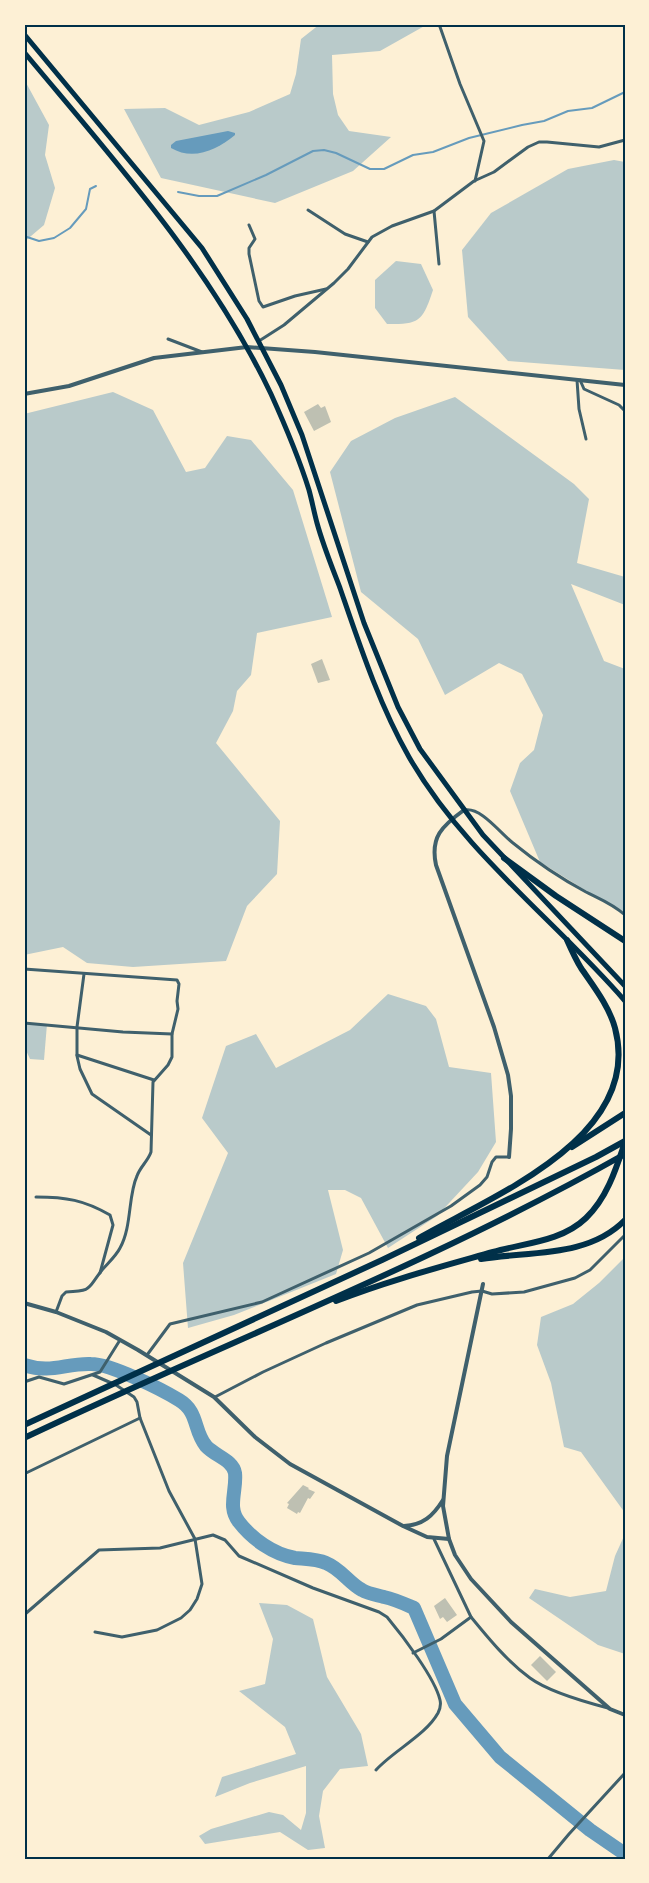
<svg xmlns="http://www.w3.org/2000/svg" width="649" height="1883" font-family="Rubik,sans-serif">
	<rect width="100%" height="100%" fill="#fdf0d5"/>
	<!-- green -->
	<g fill="#b9caca">
		<path d="M 320,24 L 428,24 L 380,51 L 332,55 L 333,94 L 338,115 L 349,131 L 391,137 L 353,171 L 275,203 L 161,178 L 124,109 L 165,108 L 199,125 L 249,112 L 290,94 L 296,74 L 301,39 Z"/>
		<path d="M 24,79 L 49,125 L 45,155 L 55,188 L 44,225 L 24,242 Z"/>
		<path d="M 614,160 L 625,162 L 625,370 L 508,361 L 468,317 L 462,250 L 491,213 L 568,169 Z"/>
		<path d="M 396,261 L 421,264 L 433,290 C 423,320 420,325 387,324 L 375,308 L 375,280 Z"/>
		<path d="M 113,392 L 153,410 L 186,472 L 205,468 L 227,436 L 251,440 L 293,490 L 332,617 L 257,633 L 251,675 L 237,691 L 233,711 L 216,743 L 280,821 L 277,874 L 247,906 L 226,961 L 133,967 L 87,963 L 63,947 L 24,955 L 24,414 Z"/>
		<path d="M 455,397 L 574,484 L 589,499 L 577,563 L 625,577 L 625,605 L 571,584 L 604,661 L 625,669 L 625,915 L 540,862 L 510,791 L 520,763 L 534,750 L 543,715 L 522,674 L 499,663 L 445,695 L 418,639 L 361,592 L 330,472 L 351,441 L 395,418 Z"/>
		<path d="M 388,994 L 426,1006 L 436,1019 L 449,1067 L 491,1073 L 496,1142 L 478,1172 L 437,1216 L 388,1248 L 361,1198 L 345,1190 L 328,1190 L 343,1250 L 336,1274 L 234,1315 L 188,1328 L 183,1263 L 228,1153 L 202,1118 L 226,1046 L 256,1034 L 276,1068 L 350,1030 Z"/>
		<path d="M 25,1023 L 47,1024 L 44,1060 L 30,1059 L 24,1046 Z"/>
		<path d="M 625,1257 L 625,1513 L 581,1452 L 564,1447 L 551,1383 L 537,1345 L 541,1317 L 573,1304 L 599,1283 Z"/>
		<path d="M 625,1534 L 625,1654 L 598,1645 L 529,1598 L 535,1589 L 570,1597 L 606,1591 L 615,1556 Z"/>
		<path d="M 259,1603 L 287,1605 L 313,1619 L 327,1677 L 361,1734 L 368,1766 L 340,1769 L 323,1791 L 319,1816 L 325,1848 L 308,1850 L 280,1832 L 205,1844 L 199,1836 L 211,1829 L 269,1812 L 283,1815 L 301,1830 L 306,1813 L 306,1766 L 250,1783 L 215,1797 L 222,1777 L 296,1754 L 285,1727 L 239,1691 L 265,1684 L 273,1639 Z"/>
	</g>
	<!-- water -->
	<path fill="#669bbc" d="M 228,131 L 235,133 L 235,135 C 217,150 193,161 171,148 L 171,145 L 176,141 Z"/>
	<g fill="none" stroke-linecap="round" stroke-linejoin="round">
		<!-- stream -->
		<g stroke="#669bbc" stroke-width="2">
			<path d="M 178,192 L 199,196 L 217,196 L 266,175 L 313,151 L 324,150 L 336,153 L 370,169 L 384,169 L 413,155 L 433,152 L 469,138 L 522,125 L 544,121 L 568,111 L 592,108 L 625,92"/>
			<path d="M 24,236 L 39,241 L 54,238 L 70,228 L 86,209 L 90,189 L 96,186"/>
		</g>
		<!-- river -->
		<path stroke="#669bbc" stroke-width="14" d="M 24,1365 C 52,1374 65,1363 91,1364 C 111,1364 161,1389 179,1400 C 199,1412 193,1430 206,1446 C 215,1456 233,1460 235,1473 C 237,1491 227,1507 239,1522 C 252,1539 273,1554 295,1558 C 305,1559 317,1559 326,1563 C 341,1569 349,1583 362,1590 C 369,1594 377,1595 384,1597 C 394,1599 405,1604 414,1608 L 455,1704 L 500,1757 L 590,1830 L 625,1854"/>
	</g>
	<!-- building -->
	<g fill="#bec0b2">
		<path d="M 318,404 L 321,408 L 325,406 L 331,422 L 314,431 L 304,412 Z"/>
		<path d="M 322,659 L 330,680 L 318,683 L 311,664 Z"/>
		<path d="M 303,1485 L 309,1488 L 308,1489 L 315,1492 L 310,1499 L 308,1498 L 300,1513 L 298,1512 L 297,1514 L 287,1508 L 289,1504 L 287,1503 Z"/>
		<path d="M 445,1598 L 457,1615 L 447,1622 L 443,1617 L 440,1619 L 434,1606 Z"/>
		<path d="M 540,1656 L 556,1672 L 547,1681 L 531,1665 Z"/>
	</g>
	<g fill="none" stroke-linecap="round" stroke-linejoin="round">
		<!-- minor -->
		<g stroke="#3f606c" stroke-width="3">
			<path d="M 439,24 L 460,84 L 484,141 L 475,181"/>
			<path d="M 308,210 L 345,234 L 368,242"/>
			<path d="M 434,211 L 439,264"/>
			<path d="M 249,225 L 255,239 L 249,248 L 249,254 L 259,301 L 263,307 L 295,296 L 326,289"/>
			<path d="M 168,339 L 202,352"/>
			<path d="M 259,341 L 284,325 L 334,283 L 348,269 L 372,237 L 392,226 L 434,211 L 474,181 L 494,172 L 528,147 L 539,142 L 547,142 L 599,147 L 625,140"/>
			<path d="M 577,380 L 579,409 L 586,439"/>
			<path d="M 580,380 L 584,389 L 619,405 L 625,411"/>
			<path d="M 465,810 C 481,807 500,833 513,843 C 535,861 560,878 586,892 C 600,899 613,904 625,915"/>
			<path d="M 24,969 L 177,980 L 179,984 L 177,1001 L 178,1009 L 172,1034 L 172,1057 L 168,1065 L 153,1082 L 151,1152 C 148,1161 140,1167 137,1176 C 128,1195 132,1227 120,1248 C 116,1256 108,1263 102,1270 C 87,1289 93,1291 66,1292 L 62,1296 L 56,1312"/>
			<path d="M 84,974 L 77,1027 L 77,1056 L 80,1069 L 92,1094 L 151,1135"/>
			<path d="M 24,1023 L 123,1032 L 172,1034"/>
			<path d="M 77,1055 L 154,1080"/>
			<path d="M 36,1197 C 66,1197 84,1200 110,1215 L 113,1225 L 100,1273"/>
			<path d="M 147,1355 L 170,1324 L 262,1302 L 369,1253 L 451,1206 L 480,1185 L 487,1177 L 492,1162 L 496,1157 L 509,1157"/>
			<path d="M 93,1375 L 116,1385 L 134,1397 L 137,1402 L 140,1418 L 169,1491 L 195,1539 L 202,1584 L 197,1599 L 190,1610 L 181,1618 L 157,1630 L 122,1637 L 95,1632"/>
			<path d="M 24,1382 L 39,1377 L 64,1384 L 100,1372 L 120,1340"/>
			<path d="M 215,1397 L 263,1372 L 326,1343 L 417,1305 L 472,1292 L 482,1291 L 492,1294 L 524,1292 L 575,1278 L 590,1270 L 625,1235"/>
			<path d="M 24,1474 L 140,1418"/>
			<path d="M 24,1615 L 99,1550 L 160,1548 L 213,1535 L 225,1540 L 239,1556 L 313,1588 L 379,1612 L 387,1617 C 402,1635 435,1678 440,1700 C 441,1704 440,1709 438,1713 C 426,1735 393,1751 376,1770"/>
			<path d="M 471,1617 C 489,1639 507,1661 530,1678 C 549,1692 585,1702 608,1708"/>
			<path d="M 413,1653 L 441,1639 L 471,1617 L 434,1539"/>
			<path d="M 548,1859 L 569,1834 L 625,1773"/>
		</g>
		<!-- tertiary -->
		<g stroke="#3f606c" stroke-width="4">
			<path d="M 24,394 L 69,386 L 154,358 L 247,347 L 315,352 L 625,385"/>
			<path d="M 464,810 C 442,826 430,837 436,865 L 494,1027 L 508,1075 L 511,1096 L 511,1129 L 509,1157"/>
			<path d="M 483,1284 L 447,1456 L 443,1506 L 449,1539 L 455,1555 L 471,1579 L 511,1622 L 610,1709 L 625,1715"/>
			<path d="M 24,1303 L 56,1312 L 106,1332 L 138,1350 L 214,1397 L 255,1437 L 290,1464 L 403,1526 L 427,1537 L 449,1539"/>
			<path d="M 404,1526 C 423,1525 433,1516 443,1500"/>
		</g>
		<!-- trunk -->
		<g stroke="#003049" stroke-width="5">
			<path d="M 24,34 L 202,248 L 247,319 L 281,385 L 302,435 L 364,623 L 398,707 L 420,749 L 483,835 L 625,986"/>
			<path d="M 24,52 C 114,160 210,266 271,394 C 285,425 299,458 309,490 C 312,501 314,512 317,523 C 323,545 332,567 340,588 C 360,646 379,704 409,757 C 464,853 554,919 625,1001"/>
		</g>
		<!-- motorway -->
		<g stroke="#003049" stroke-width="6">
			<path d="M 504,858 L 556,896 L 625,941"/>
			<path d="M 572,1147 L 625,1113"/>
			<path d="M 419,1238 C 492,1196 644,1137 615,1028 C 609,1006 594,987 581,968 C 576,960 571,949 567,940"/>
			<path d="M 481,1259 C 529,1251 588,1258 625,1220"/>
			<path d="M 336,1301 C 387,1281 440,1267 493,1252 C 524,1243 561,1242 586,1218 C 607,1198 616,1169 625,1142"/>
			<path d="M 24,1425 L 382,1260 L 596,1157 L 625,1141"/>
			<path d="M 24,1438 C 224,1343 432,1263 625,1154"/>
		</g>
	</g>
	<!-- border -->
	<rect width="649" height="1883" fill="none" stroke="#fdf0d5" stroke-width="51"/>
	<rect x="26" y="26" width="598" height="1832" fill="none" stroke="#003049" stroke-width="2"/>
</svg>
